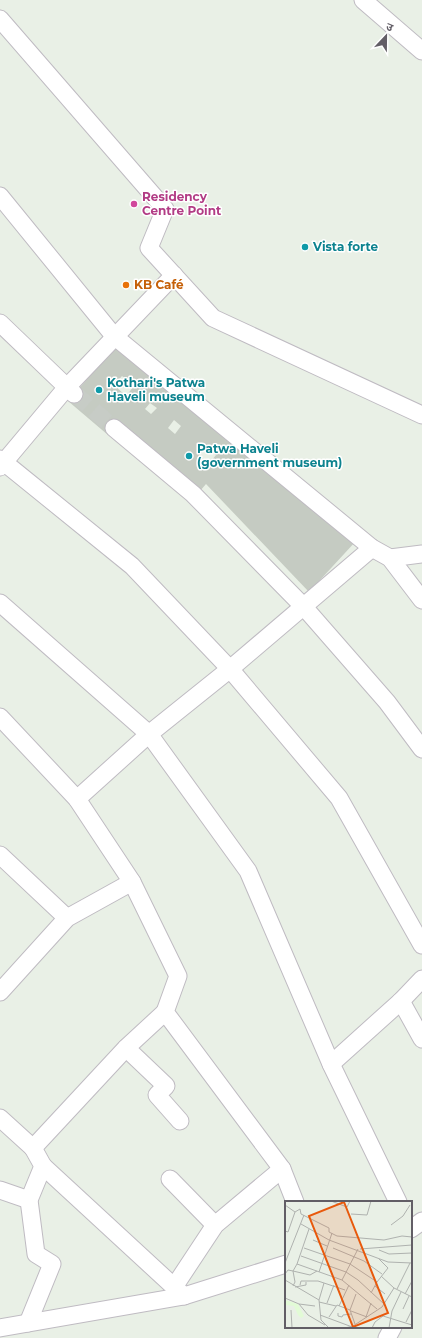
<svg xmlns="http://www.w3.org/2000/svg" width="422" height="1338" font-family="Montserrat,'Noto Sans Devanagari',sans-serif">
	<rect width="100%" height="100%" fill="#e9f0e6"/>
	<!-- building -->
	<path fill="#c5cbc2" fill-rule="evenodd" d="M 116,346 L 356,541 L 309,592 L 206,484 L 200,491 L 119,423 L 108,435 L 68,401 ZM 122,376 L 134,386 L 126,396 L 114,385 ZM 150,403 L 157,408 L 151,414 L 145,409 ZM 174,420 L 181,426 L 175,434 L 168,428 ZM 206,447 L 216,455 L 207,466 L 197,458 Z"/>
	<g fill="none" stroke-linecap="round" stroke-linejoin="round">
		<!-- street-tunnel -->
		<path stroke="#c7ccc6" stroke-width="17" stroke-dasharray="17 8" stroke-linecap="butt" d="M 75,394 L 114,428"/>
		<!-- street casing -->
		<g stroke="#bfbbc2" stroke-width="19">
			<g id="street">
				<path d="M 363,0 L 422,51"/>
				<path d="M 0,19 L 165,209 L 149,248 L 213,318 L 422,415"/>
				<path d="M 0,196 L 114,336 L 372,548 L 390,558 L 422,600"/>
				<path d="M 0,323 L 74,394"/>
				<path d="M 114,428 L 193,494 L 304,607 L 387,702 L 422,749"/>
				<path d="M 0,459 L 132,566 L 230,669 L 339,798 L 422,945"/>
				<path d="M 0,467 L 67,387 L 174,275"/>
				<path d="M 390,558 L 422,554"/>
				<path d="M 0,603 L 149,734 L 248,871 L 331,1064 L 398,1202"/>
				<path d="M 0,717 L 77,799 L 132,882 L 178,976 L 165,1012 L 282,1169 L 295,1202"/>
				<path d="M 77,799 L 149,734 L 230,669 L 372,548"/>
				<path d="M 0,855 L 67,918"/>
				<path d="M 0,992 L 67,918 L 132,882"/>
				<path d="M 401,1001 L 422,1039"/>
				<path d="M 126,1048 L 166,1086 L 157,1095 L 180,1121"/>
				<path d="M 331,1064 L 401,1001 L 422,979"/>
				<path d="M 0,1118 L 33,1148"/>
				<path d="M 43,1166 L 184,1296"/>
				<path d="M 170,1179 L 215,1225"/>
				<path d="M 0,1190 L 29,1200"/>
				<path d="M 411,1229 L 422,1221"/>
				<path d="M 174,1287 L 215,1225 L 282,1169"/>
				<path d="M 28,1323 L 52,1264 L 36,1254 L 29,1200 L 43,1166 L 33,1148 L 126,1048 L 165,1012"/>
				<path d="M 0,1328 L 184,1296 L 286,1264"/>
				<path d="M 387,1338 L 393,1327"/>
			</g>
		</g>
		<!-- street -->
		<use href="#street" stroke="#fff" stroke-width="17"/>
	</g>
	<!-- markers -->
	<circle fill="#d1479c" stroke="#fff" stroke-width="1.5" cx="134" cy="204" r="4"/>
	<g fill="#0f9aa8" stroke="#fff" stroke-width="1.5">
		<circle cx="305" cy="247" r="4"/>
		<circle cx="99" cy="390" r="4"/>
		<circle cx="189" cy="456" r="4"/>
	</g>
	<circle fill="#e8710a" stroke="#fff" stroke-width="1.5" cx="126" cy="285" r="4"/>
	<g text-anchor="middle" stroke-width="3" stroke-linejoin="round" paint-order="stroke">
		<!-- hotel labels -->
		<g font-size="12" font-weight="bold" fill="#b23c85" stroke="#fff" text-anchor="start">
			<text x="142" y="201">Residency<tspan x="142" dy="14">Centre Point</tspan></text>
		</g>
		<!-- culture labels -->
		<g font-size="12" font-weight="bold" fill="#0d838f" stroke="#fff" text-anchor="start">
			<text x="313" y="251">Vista forte</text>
			<text x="107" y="387">Kothari's Patwa<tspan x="107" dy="14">Haveli museum</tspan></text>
			<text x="197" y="453">Patwa Haveli<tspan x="197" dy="14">(government museum)</tspan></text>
		</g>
		<!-- food labels -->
		<g font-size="12" font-weight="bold" fill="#c56008" stroke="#fff" text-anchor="start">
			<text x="134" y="289">KB Café</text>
		</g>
	</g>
	<!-- overview -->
	<g transform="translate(285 1201)">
		<rect width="127" height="127" fill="#e9f0e6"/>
		<path d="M 0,99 L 13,103 L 19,115 L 16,117 L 13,114 L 9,105 L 1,104 Z" fill="#e2fbd6"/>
		<path fill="none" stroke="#afb2af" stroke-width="1" d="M 46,0 L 62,6 L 65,0M 0,4 L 10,11M 66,13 L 82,14 L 86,0M 16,23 L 44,39 L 103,61 L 127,62M 106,24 L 118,15 L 125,4M 0,30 L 3,31 L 10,11 L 15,8 L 16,13 L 44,27 L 44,31 L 52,35 L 99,39 L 117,35 L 127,36M 28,39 L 42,45M 19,47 L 65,63 L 92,81M 48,47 L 79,60 L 97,73M 75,48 L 127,44M 94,49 L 104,53 L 127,52M 16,55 L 61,71 L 73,79 L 99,103M 0,62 L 19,14M 12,63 L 57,79 L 92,108M 34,71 L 47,32M 0,73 L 3,69 L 8,70 L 12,63 L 24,28M 96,75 L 109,87 L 127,96M 0,79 L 34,99 L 36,119 L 43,126M 57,79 L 73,48M 15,84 L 16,80 L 33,80 L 60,89M 8,85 L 10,81 L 8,70 L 25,74 L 32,70M 90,85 L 100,93M 10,86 L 21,84 L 21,81M 112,88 L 125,62M 86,92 L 92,81 L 103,67 L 94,58M 120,93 L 127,80M 0,97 L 14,103 L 23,114 L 40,124M 34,99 L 39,82M 34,101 L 51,105M 42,102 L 49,84M 14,103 L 30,105M 54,105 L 64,84M 118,108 L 124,95M 6,109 L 7,127M 66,110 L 82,116M 53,112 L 53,115 L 57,116 L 58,114 L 66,113M 35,114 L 70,127M 44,116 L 52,104 L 65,109M 81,116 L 86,102M 121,121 L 127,109M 70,123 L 65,109 L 71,93M 60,127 L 68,125 L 97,106 L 109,87M 87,127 L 90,121 L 98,115 L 127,124M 104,127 L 107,110 L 116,91"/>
		<path fill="#e8590c" fill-opacity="0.15" stroke="#e8590c" stroke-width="2" d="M 59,1 L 103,112 L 68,126 L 24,15 Z"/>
		<rect width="127" height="127" fill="none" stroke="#625e66" stroke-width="2"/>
	</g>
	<!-- north arrow -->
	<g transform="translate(386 36) rotate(22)" stroke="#ffffff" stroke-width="3" paint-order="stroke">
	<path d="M0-3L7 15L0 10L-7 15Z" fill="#625e66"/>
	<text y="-6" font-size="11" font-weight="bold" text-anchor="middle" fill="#625e66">उ</text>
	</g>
</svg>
